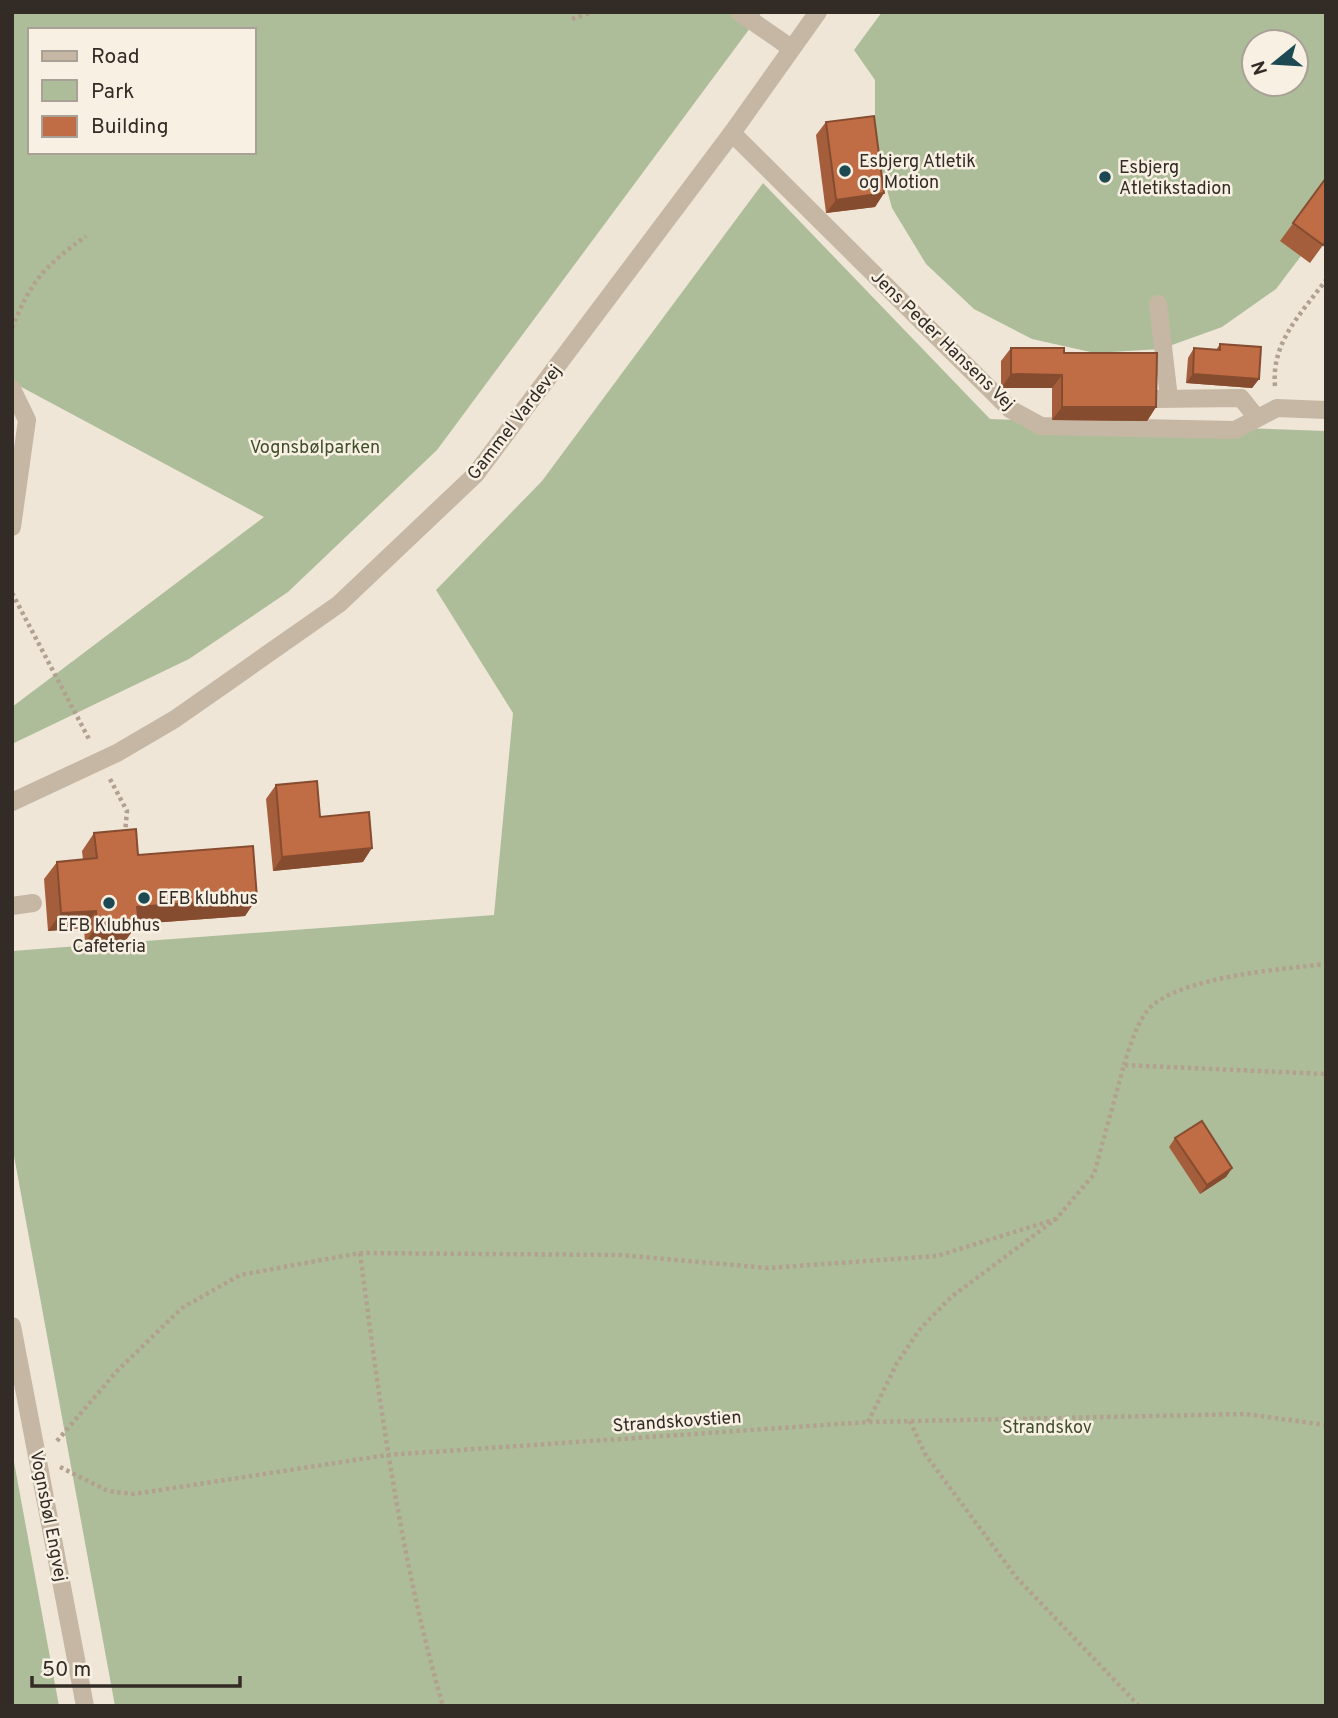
<svg xmlns="http://www.w3.org/2000/svg" width="1338" height="1718" font-family="Overpass,sans-serif">
	<rect width="100%" height="100%" fill="#efe6d8"/>
	<!-- green -->
	<g fill="#aebd99" fill-rule="evenodd">
		<path d="M 12,12 L 762,12 L 437,450 L 288,592 L 189,659 L 12,744 L 12,707 L 264,517 L 12,382 ZM 30,30 L 254,30 L 254,152 L 30,152 Z"/>
		<path d="M 882,12 L 1326,12 L 1326,223 L 1276,289 L 1222,327 L 1161,349 L 1095,353 L 1032,339 L 974,309 L 926,264 L 892,208 L 875,145 L 875,80 L 854,50 ZM 1254,42 L 1296,42 L 1296,84 L 1254,84 Z"/>
		<path d="M 763,183 L 990,419 L 1326,431 L 1326,1706 L 115,1706 L 12,1145 L 12,951 L 494,915 L 513,713 L 436,590 L 542,481 Z"/>
		<path d="M 12,1451 L 59,1706 L 12,1706 Z"/>
	</g>
	<g fill="none" stroke-linecap="round" stroke-linejoin="round">
		<!-- path -->
		<g stroke="#b2a18f" stroke-width="4.5" stroke-dasharray="3.5 3.5" stroke-linecap="butt">
			<path d="M 572,19 L 593,12"/>
			<path d="M 12,328 C 32,279 44,267 86,236"/>
			<path d="M 1275,386 C 1271,342 1301,314 1326,280"/>
			<path d="M 12,593 L 90,741"/>
			<path d="M 110,779 L 127,811 L 125,833"/>
			<path d="M 1124,1065 C 1129,1048 1136,1026 1147,1011 C 1174,977 1283,969 1326,964"/>
			<path d="M 360,1253 C 380,1405 400,1558 443,1706"/>
			<path d="M 910,1421 L 925,1454 L 1016,1577 L 1139,1706"/>
			<path d="M 868,1422 L 897,1363 L 920,1329 L 951,1297 L 1056,1219 L 1094,1174 L 1124,1065 L 1326,1074"/>
			<path d="M 57,1441 L 117,1371 L 182,1308 L 240,1275 L 360,1253 L 620,1255 L 768,1268 L 937,1256 L 1056,1219"/>
			<path d="M 60,1467 L 108,1491 L 134,1494 L 387,1455 L 868,1422 L 1246,1414 L 1326,1425"/>
		</g>
		<!-- minor -->
		<g stroke="#c6b7a4" stroke-width="18">
			<path d="M 739,12 L 791,48"/>
			<path d="M 732,133 L 1010,409 L 1041,426 L 1235,430 L 1277,408 L 1326,410"/>
			<path d="M 1158,304 L 1169,398"/>
			<path d="M 12,389 L 27,420 L 12,527"/>
			<path d="M 1155,399 L 1241,398 L 1257,418"/>
			<path d="M 12,802 L 117,753 L 175,719 L 339,604 L 475,475 L 732,133 L 818,12"/>
			<path d="M 12,906 L 33,903"/>
			<path d="M 12,1326 L 85,1706"/>
		</g>
	</g>
	<!-- wall -->
	<g fill="#a55e3b">
		<path d="M 826,122 L 884,193 L 875,207 L 826,213 L 816,135 Z"/>
		<path d="M 1326,178 L 1326,241 L 1310,263 L 1280,241 Z"/>
		<path d="M 1220,344 L 1259,379 L 1252,388 L 1186,383 L 1188,358 L 1194,348 L 1216,350 Z"/>
		<path d="M 1011,348 L 1064,353 L 1156,407 L 1147,421 L 1052,420 L 1052,388 L 1001,388 L 1001,361 Z"/>
		<path d="M 276,785 L 320,817 L 363,862 L 273,871 L 266,799 Z"/>
		<path d="M 94,833 L 138,855 L 257,898 L 245,916 L 137,924 L 126,940 L 85,943 L 84,928 L 48,931 L 44,879 L 57,862 L 83,860 L 82,851 Z"/>
		<path d="M 1175,1138 L 1232,1168 L 1226,1177 L 1200,1194 L 1169,1147 Z"/>
	</g>
	<!-- shaded-wall -->
	<g fill="#864c30">
		<path d="M 884,193 L 875,207 L 826,213 L 836,200 Z"/>
		<path d="M 1011,374 L 1062,375 L 1052,388 L 1001,388 Z"/>
		<path d="M 1193,374 L 1259,379 L 1252,388 L 1186,383 Z"/>
		<path d="M 1062,407 L 1156,407 L 1147,421 L 1052,420 Z"/>
		<path d="M 372,848 L 363,862 L 273,871 L 282,857 Z"/>
		<path d="M 257,898 L 245,916 L 137,924 L 126,940 L 85,943 L 97,925 L 137,907 Z"/>
		<path d="M 96,911 L 84,928 L 48,931 L 61,913 Z"/>
		<path d="M 1232,1168 L 1226,1177 L 1200,1194 L 1207,1185 Z"/>
	</g>
	<!-- building -->
	<g fill="#c06d45" stroke="#864c30" stroke-width="2">
		<path d="M 874,116 L 884,193 L 836,200 L 826,122 Z"/>
		<path d="M 1326,178 L 1326,241 L 1323,245 L 1293,223 Z"/>
		<path d="M 1220,344 L 1261,347 L 1259,379 L 1193,374 L 1194,348 L 1220,350 Z"/>
		<path d="M 1011,348 L 1064,348 L 1064,353 L 1157,353 L 1156,407 L 1062,407 L 1062,375 L 1011,374 Z"/>
		<path d="M 317,781 L 320,817 L 369,812 L 372,848 L 282,857 L 276,785 Z"/>
		<path d="M 136,829 L 138,855 L 253,846 L 257,898 L 137,907 L 139,922 L 97,925 L 96,911 L 61,913 L 57,862 L 97,858 L 94,833 Z"/>
		<path d="M 1202,1121 L 1232,1168 L 1207,1185 L 1175,1138 Z"/>
	</g>
	<!-- markers -->
	<g fill="#1d4a52" stroke="#f8f0e3" stroke-width="2.5">
		<circle cx="845" cy="171" r="7"/>
		<circle cx="1105" cy="177" r="7"/>
		<circle cx="144" cy="898" r="7"/>
		<circle cx="109" cy="903" r="7"/>
	</g>
	<g text-anchor="middle" stroke-width="5" stroke-linejoin="round" paint-order="stroke">
		<!-- poi labels -->
		<g font-size="18" fill="#322b26" stroke="#f8f0e3" text-anchor="start">
			<text x="859" y="167">Esbjerg Atletik<tspan x="859" dy="21">og Motion</tspan></text>
			<text x="1119" y="173">Esbjerg<tspan x="1119" dy="21">Atletikstadion</tspan></text>
			<text x="158" y="904">EFB klubhus</text>
			<text x="109" y="931" text-anchor="middle">EFB Klubhus<tspan x="109" dy="21">Cafeteria</tspan></text>
		</g>
		<!-- street labels -->
		<g font-size="18" fill="#322b26" stroke="#f8f0e3">
			<text transform="translate(943 340) rotate(44)" y="6">Jens Peder Hansens Vej</text>
			<text transform="translate(514 422) rotate(-52)" y="6">Gammel Vardevej</text>
			<text transform="translate(677 1421) rotate(-4)" y="6">Strandskovstien</text>
			<text transform="translate(49 1516) rotate(79)" y="6">Vognsbøl Engvej</text>
		</g>
		<!-- park labels -->
		<g font-size="18" fill="#3f4f2b" stroke="#f8f0e3">
			<text x="315" y="453">Vognsbølparken</text>
			<text x="1047" y="1433">Strandskov</text>
		</g>
	</g>
	<!-- border -->
	<rect width="1338" height="1718" fill="none" stroke="#322b26" stroke-width="28"/>
	<!-- legend -->
	<rect x="28" y="28" width="228" height="126" fill="#f8f0e3" stroke="#a9a197" stroke-width="2"/>
	<rect x="42" y="51" width="35" height="10" fill="#c6b7a4" stroke="#a9a197" stroke-width="2"/>
	<text x="91" y="63" font-size="21" fill="#322b26">Road</text>
	<rect x="42" y="80" width="35" height="21" fill="#aebd99" stroke="#a9a197" stroke-width="2"/>
	<text x="91" y="98" font-size="21" fill="#322b26">Park</text>
	<rect x="42" y="116" width="35" height="21" fill="#c06d45" stroke="#a9a197" stroke-width="2"/>
	<text x="91" y="133" font-size="21" fill="#322b26">Building</text>
	<!-- north arrow -->
	<g transform="translate(1275 63) rotate(252)"><circle r="33" fill="#f8f0e3" stroke="#a9a197" stroke-width="2"/>
	<path d="M0-5L12 26L0 18L-12 26Z" fill="#1d4a52"/>
	<text y="-10" font-size="19" font-weight="bold" text-anchor="middle" fill="#322b26">N</text>
	</g>
	<!-- scale -->
	<path d="M32 1676v10h208v-10" fill="none" stroke="#322b26" stroke-width="3.5"/>
	<text x="42" y="1676" font-size="21" fill="#322b26" stroke="#f8f0e3" stroke-width="5" paint-order="stroke">50 m</text>
</svg>
